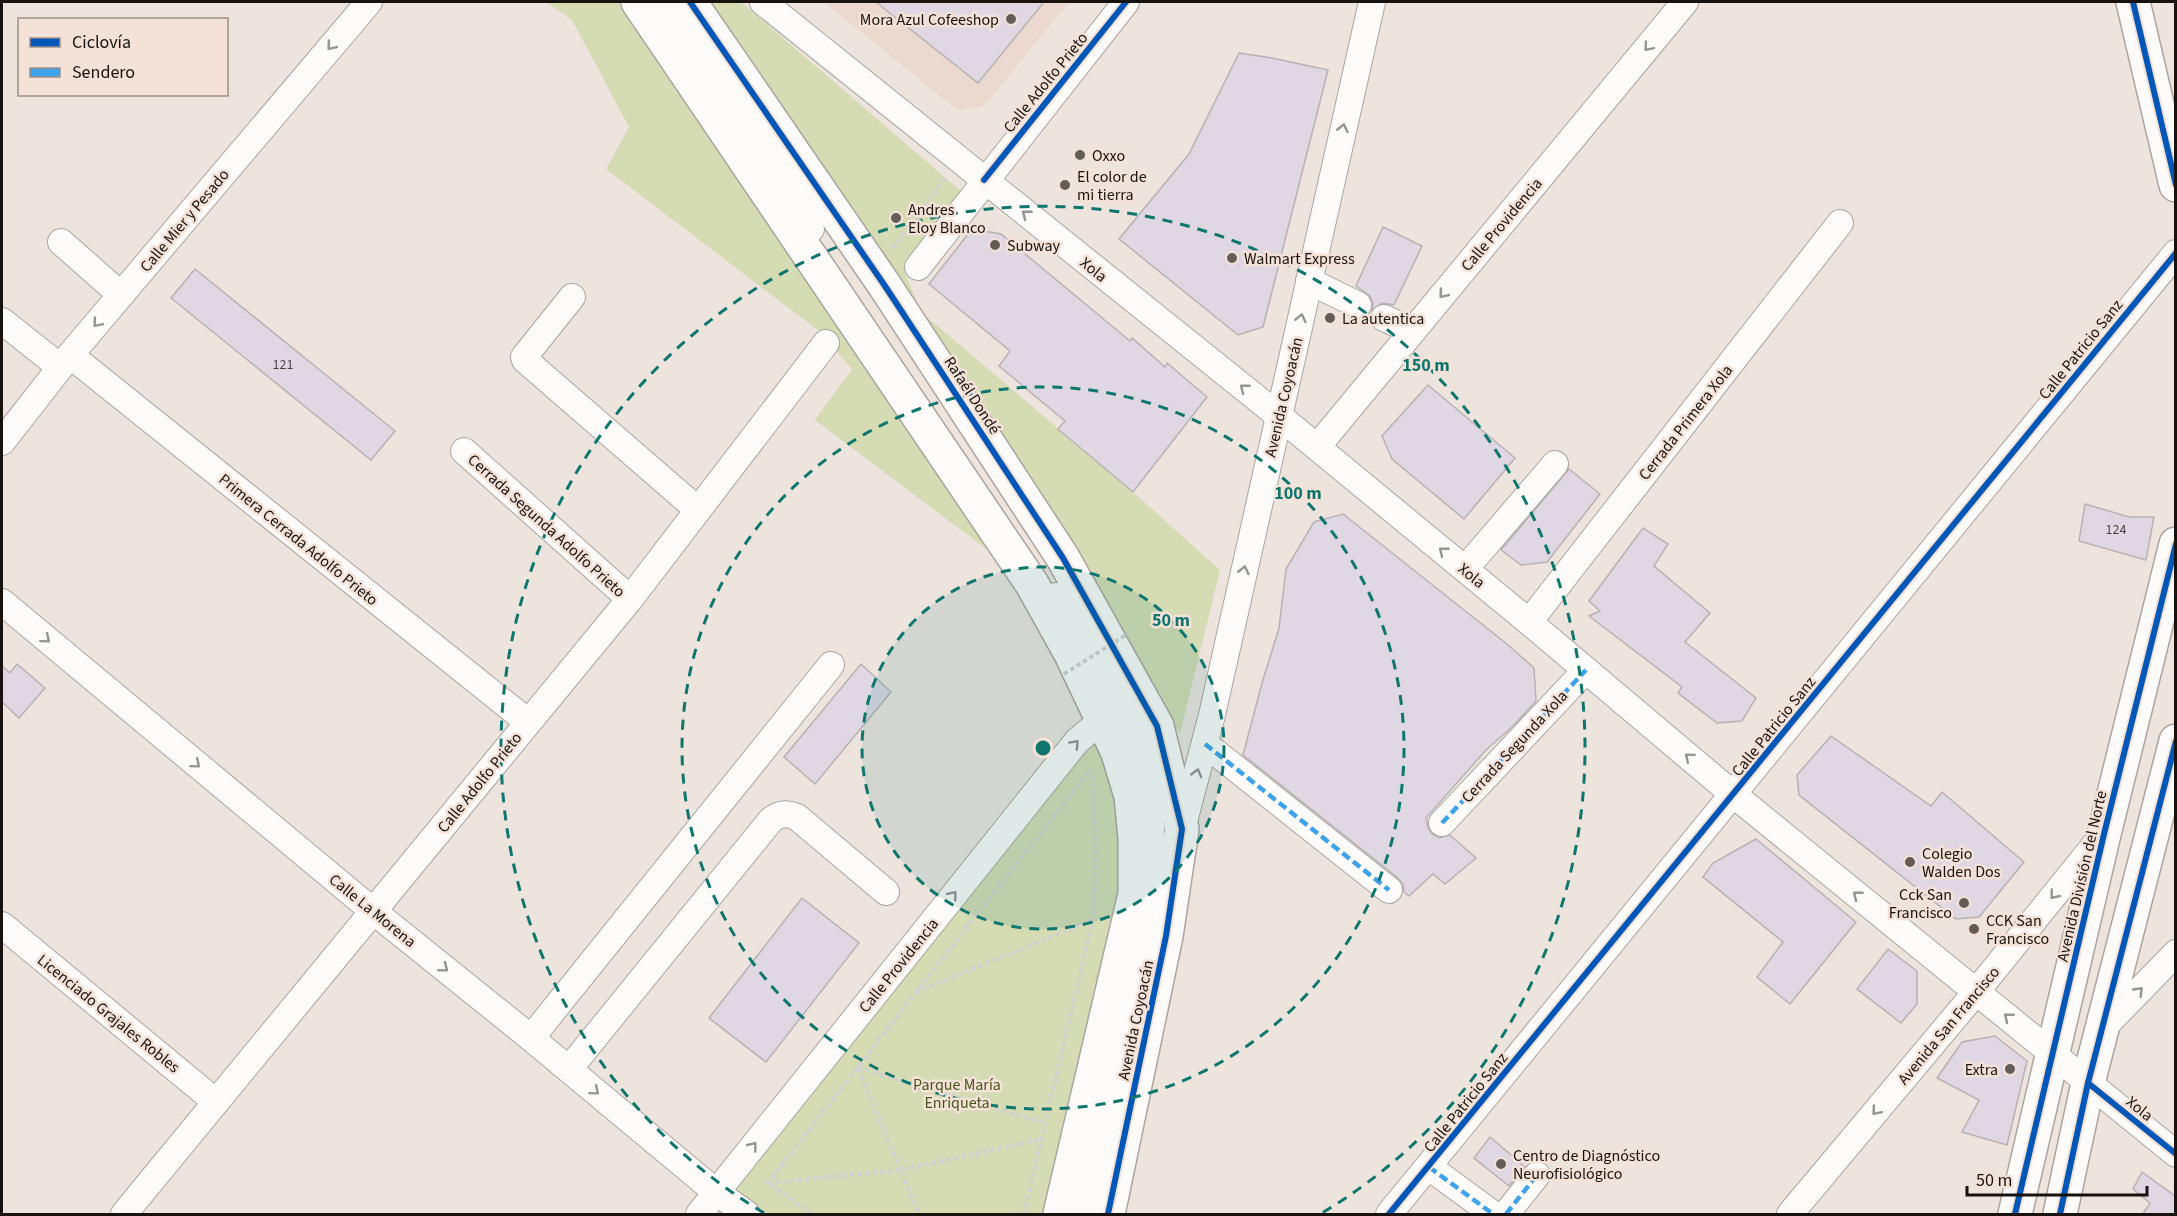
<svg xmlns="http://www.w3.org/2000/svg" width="2177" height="1216" font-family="'Source Sans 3',sans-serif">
	<rect width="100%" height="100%" fill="#eee4de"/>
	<!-- built -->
	<path fill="#ebd8ce" d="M 824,2 L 1069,2 L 984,106 L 957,110 Z"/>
	<!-- green -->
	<g fill="#d5dbb3">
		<path d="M 546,2 L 627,2 L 1022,576 L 815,420 L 852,369 L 819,331 L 606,169 L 629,127 L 572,20 Z"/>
		<path d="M 702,2 L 741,2 L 962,192 L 904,271 L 921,312 L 1133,492 L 1220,570 L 1180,734 L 885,270 Z"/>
		<path d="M 1098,732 L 1115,783 L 1127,847 L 1121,919 L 1052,1214 L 758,1214 L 725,1191 Z"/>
	</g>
	<!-- building -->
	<g fill="#dfd8e3" stroke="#b7b2b3" stroke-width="1.5">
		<path d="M 876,2 L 1044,2 L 978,83 Z"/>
		<path d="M 1239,53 L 1272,58 L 1328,70 L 1263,327 L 1238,335 L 1119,239 L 1189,154 Z"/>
		<path d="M 1383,227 L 1422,246 L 1394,305 L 1382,303 L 1372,310 L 1373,303 L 1370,296 L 1356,286 Z"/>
		<path d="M 972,229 L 1001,234 L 1130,341 L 1132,338 L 1165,367 L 1167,363 L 1207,397 L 1133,492 L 1058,429 L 1065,421 L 999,366 L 1010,351 L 929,284 Z"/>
		<path d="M 195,269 L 395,431 L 371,460 L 171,298 Z"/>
		<path d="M 1428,385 L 1515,458 L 1464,519 L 1392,459 L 1382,436 Z"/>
		<path d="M 1569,469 L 1600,494 L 1547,562 L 1521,565 L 1501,550 Z"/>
		<path d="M 2085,504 L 2129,517 L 2154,517 L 2146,560 L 2079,541 Z"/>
		<path d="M 1343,514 L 1507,644 L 1534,668 L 1536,701 L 1511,728 L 1486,750 L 1426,818 L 1428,828 L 1432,834 L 1439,838 L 1450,835 L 1476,858 L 1445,884 L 1433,874 L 1409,896 L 1404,892 L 1403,884 L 1398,878 L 1243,755 L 1262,683 L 1279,628 L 1286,569 L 1314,522 Z"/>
		<path d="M 1643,528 L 1668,544 L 1654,566 L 1710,613 L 1685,642 L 1756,698 L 1742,721 L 1717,723 L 1678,693 L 1682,687 L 1589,616 L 1600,611 L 1589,601 Z"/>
		<path d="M 17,664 L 45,688 L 19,718 L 2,702 L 2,666 L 10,673 Z"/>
		<path d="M 861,664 L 891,692 L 815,784 L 784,757 Z"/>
		<path d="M 1831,736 L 1931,806 L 1942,792 L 2024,862 L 1979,917 L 1956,919 L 1799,795 L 1797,775 Z"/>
		<path d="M 1756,839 L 1856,922 L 1790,1004 L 1757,977 L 1783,942 L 1703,877 L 1713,863 Z"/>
		<path d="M 802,898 L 859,943 L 766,1062 L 709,1018 Z"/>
		<path d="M 1888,949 L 1917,971 L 1917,1004 L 1901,1023 L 1857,989 Z"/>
		<path d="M 1995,1036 L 2027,1061 L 2007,1145 L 1962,1132 L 1979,1100 L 1937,1078 L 1962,1042 Z"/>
		<path d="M 1490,1137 L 1525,1167 L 1509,1186 L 1474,1158 Z"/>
		<path d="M 2142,1172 L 2175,1196 L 2175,1215 L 2142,1215 L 2150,1203 L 2133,1189 Z"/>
	</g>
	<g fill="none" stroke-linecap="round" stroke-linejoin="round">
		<!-- minor casing -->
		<g stroke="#aba49f" stroke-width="28">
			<g id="minor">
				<path d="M 660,2 L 811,229"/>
				<path d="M 763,2 L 1279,416 L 1529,622 L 1734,795 L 2176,1154"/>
				<path d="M 61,242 L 121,295"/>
				<path d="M 918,267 L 1126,2"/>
				<path d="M 1309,281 L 1358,305"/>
				<path d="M 572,297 L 524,357 L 525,360 L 698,510"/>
				<path d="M 1384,318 L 1412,331"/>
				<path d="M 2,321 L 60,367"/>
				<path d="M 70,355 L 528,722"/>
				<path d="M 2,442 L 70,355 L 369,2"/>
				<path d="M 1317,447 L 1685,2"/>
				<path d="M 464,451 L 630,599"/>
				<path d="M 1465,569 L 1555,464"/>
				<path d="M 1056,596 C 1082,638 1112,681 1130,727 C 1152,783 1155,843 1150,902 L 1081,1214"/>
				<path d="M 2,602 L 373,911 L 531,1038 L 716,1192 L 747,1214"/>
				<path d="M 1529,622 L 1840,223"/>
				<path d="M 1205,744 L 1389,890"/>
				<path d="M 1442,823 L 1586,670"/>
				<path d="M 1182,829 L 1212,715 L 1372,2"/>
				<path d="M 2,925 L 216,1102"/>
				<path d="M 2102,1029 L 2176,953"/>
				<path d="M 531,1038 L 831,665"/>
				<path d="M 569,1069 L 771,820 C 780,813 786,813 797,817 L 886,892"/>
				<path d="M 1429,1167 L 1493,1214"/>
				<path d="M 124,1214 L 630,599 L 826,343"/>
				<path d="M 699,1214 L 1077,741 L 1102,720"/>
				<path d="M 1389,1214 L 2176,253"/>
				<path d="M 1506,1214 L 1537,1175"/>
				<path d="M 1790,1214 L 1976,992 L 2102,836"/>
			</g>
		</g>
		<!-- major casing -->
		<g stroke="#aba49f" stroke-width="36">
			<g id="major">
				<path d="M 638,2 L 1032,584 L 1071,654 L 1118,753 L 1131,796 L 1135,838 L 1135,894 L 1060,1214"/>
				<path d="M 690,2 L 885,286 L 1063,558 L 1157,726 L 1182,829 L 1166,936 L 1108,1214"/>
				<path d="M 2133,2 L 2176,185"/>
				<path d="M 2015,1214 L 2104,834 L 2176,544"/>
				<path d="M 2060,1214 L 2088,1083 L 2176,741"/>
			</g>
		</g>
		<!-- path -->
		<g stroke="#d4d2d0" stroke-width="4" stroke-dasharray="4.5 3" stroke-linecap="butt">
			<path d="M 893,248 L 946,177"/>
			<path d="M 916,992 L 1093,920"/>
			<path d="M 858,1068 L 1045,1123"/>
			<path d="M 858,1069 L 919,1214"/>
			<path d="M 768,1183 L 901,1170 L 1042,1139"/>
			<path d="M 812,1214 L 768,1183 L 916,992 L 1091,769"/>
			<path d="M 1024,1214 L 1093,919 L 1096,856 L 1092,770"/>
		</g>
		<!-- minor -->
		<use href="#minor" stroke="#fcfbfa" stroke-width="26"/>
		<!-- major -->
		<use href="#major" stroke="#fcfbfa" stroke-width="33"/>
		<!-- path-bridge -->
		<path stroke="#d4d2d0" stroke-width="4" stroke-dasharray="4.5 3" stroke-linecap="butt" d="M 1064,674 L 1129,633"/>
		<!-- quiet -->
		<g stroke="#3da2ea" stroke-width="4.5" stroke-dasharray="9 4.5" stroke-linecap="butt">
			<path d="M 1205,744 L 1389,890"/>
			<path d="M 1442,823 L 1586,670"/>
			<path d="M 1429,1167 L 1493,1214"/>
			<path d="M 1506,1214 L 1537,1175"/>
		</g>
		<!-- cycleway casing -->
		<g stroke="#f4e2d8" stroke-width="10">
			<g id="cycleway">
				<path d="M 690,2 L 885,286 L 1063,558 L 1157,726 L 1182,829 L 1166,936 L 1108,1214"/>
				<path d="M 2133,2 L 2176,185"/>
				<path d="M 984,180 L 1126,2"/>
				<path d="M 2088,1083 L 2176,1154"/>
				<path d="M 1389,1214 L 2176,253"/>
				<path d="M 2015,1214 L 2104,834 L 2176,544"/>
				<path d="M 2060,1214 L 2088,1083 L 2176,741"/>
			</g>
		</g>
		<!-- cycleway -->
		<use href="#cycleway" stroke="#0057b8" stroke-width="6"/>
	</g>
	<!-- one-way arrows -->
	<defs><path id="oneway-chevron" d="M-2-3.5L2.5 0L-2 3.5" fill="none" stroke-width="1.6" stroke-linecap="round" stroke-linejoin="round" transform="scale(1.5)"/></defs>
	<g stroke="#969390">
		<use href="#oneway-chevron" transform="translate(331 46) rotate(130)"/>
		<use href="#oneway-chevron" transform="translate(1648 47) rotate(130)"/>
		<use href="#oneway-chevron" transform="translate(1343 128) rotate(-77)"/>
		<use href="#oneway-chevron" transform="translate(1026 214) rotate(-141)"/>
		<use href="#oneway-chevron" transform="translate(1443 294) rotate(130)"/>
		<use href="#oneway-chevron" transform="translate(1301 318) rotate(-77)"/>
		<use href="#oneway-chevron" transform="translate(97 323) rotate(130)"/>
		<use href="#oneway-chevron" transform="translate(1244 388) rotate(-141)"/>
		<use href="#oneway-chevron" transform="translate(1443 551) rotate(-141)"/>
		<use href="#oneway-chevron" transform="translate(1244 570) rotate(-77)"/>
		<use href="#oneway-chevron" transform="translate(46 639) rotate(40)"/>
		<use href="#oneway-chevron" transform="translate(1075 744) rotate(-47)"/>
		<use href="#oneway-chevron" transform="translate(1689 757) rotate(-140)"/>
		<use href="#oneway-chevron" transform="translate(196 764) rotate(40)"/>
		<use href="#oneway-chevron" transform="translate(1197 773) rotate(-75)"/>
		<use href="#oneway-chevron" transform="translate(953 895) rotate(-51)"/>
		<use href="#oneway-chevron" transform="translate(1857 895) rotate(-141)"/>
		<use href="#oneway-chevron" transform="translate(2054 895) rotate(129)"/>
		<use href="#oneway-chevron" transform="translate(444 968) rotate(39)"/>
		<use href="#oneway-chevron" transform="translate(2139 991) rotate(-46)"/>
		<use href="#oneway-chevron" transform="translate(2008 1017) rotate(-141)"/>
		<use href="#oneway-chevron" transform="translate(595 1091) rotate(40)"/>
		<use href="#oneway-chevron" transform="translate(1876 1111) rotate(130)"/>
		<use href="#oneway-chevron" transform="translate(753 1146) rotate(-51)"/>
	</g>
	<!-- distance rings -->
	<circle cx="1043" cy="748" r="181" fill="#0f766e" fill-opacity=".12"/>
	<g fill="none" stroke="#0f766e" stroke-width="3" stroke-dasharray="10 8">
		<circle cx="1043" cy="748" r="181"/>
		<circle cx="1043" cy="748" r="361"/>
		<path d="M764 1213A542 542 0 1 1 1322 1213"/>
	</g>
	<!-- markers -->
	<g fill="#645c57" stroke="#f4e2d8" stroke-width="2">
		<circle cx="1011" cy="19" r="6"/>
		<circle cx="1080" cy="155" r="6"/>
		<circle cx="1065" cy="185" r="6"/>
		<circle cx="896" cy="218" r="6"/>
		<circle cx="995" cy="245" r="6"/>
		<circle cx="1232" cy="258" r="6"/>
		<circle cx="1330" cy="318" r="6"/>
		<circle cx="1910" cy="862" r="6"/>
		<circle cx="1964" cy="903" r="6"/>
		<circle cx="1974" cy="929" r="6"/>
		<circle cx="2010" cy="1069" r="6"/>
		<circle cx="1501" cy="1164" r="6"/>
	</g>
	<g text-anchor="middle" stroke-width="5" stroke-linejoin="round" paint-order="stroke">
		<!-- number labels -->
		<g font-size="14" fill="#4a4444">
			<text x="283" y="369">121</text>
			<text x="2116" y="534">124</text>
		</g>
		<!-- poi labels -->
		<g font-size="16" fill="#19130f" stroke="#f4e2d8" text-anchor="start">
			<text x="999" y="25" text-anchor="end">Mora Azul Cofeeshop</text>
			<text x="1092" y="161">Oxxo</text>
			<text x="1077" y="182">El color de<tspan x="1077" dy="18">mi tierra</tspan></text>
			<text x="908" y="215">Andres<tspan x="908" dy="18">Eloy Blanco</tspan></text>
			<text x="1007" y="251">Subway</text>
			<text x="1244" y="264">Walmart Express</text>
			<text x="1342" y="324">La autentica</text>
			<text x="1922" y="859">Colegio<tspan x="1922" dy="18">Walden Dos</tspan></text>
			<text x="1952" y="900" text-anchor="end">Cck San<tspan x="1952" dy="18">Francisco</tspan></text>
			<text x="1986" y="926">CCK San<tspan x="1986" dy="18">Francisco</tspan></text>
			<text x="1998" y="1075" text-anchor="end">Extra</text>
			<text x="1513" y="1161">Centro de Diagnóstico<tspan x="1513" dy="18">Neurofisiológico</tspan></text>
		</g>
		<!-- street labels -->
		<g font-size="16" fill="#19130f" stroke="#f4e2d8">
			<text transform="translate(1045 82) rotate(-51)" y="6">Calle Adolfo Prieto</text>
			<text transform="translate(184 220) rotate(-50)" y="6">Calle Mier y Pesado</text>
			<text transform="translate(1501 224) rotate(-50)" y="6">Calle Providencia</text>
			<text transform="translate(1094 269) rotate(39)" y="6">Xola</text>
			<text transform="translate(2080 349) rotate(-51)" y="6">Calle Patricio Sanz</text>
			<text transform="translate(973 395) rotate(57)" y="6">Rafaél Dondé</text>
			<text transform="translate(1283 397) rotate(-77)" y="6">Avenida Coyoacán</text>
			<text transform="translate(1685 422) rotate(-52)" y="6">Cerrada Primera Xola</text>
			<text transform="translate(547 525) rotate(42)" y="6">Cerrada Segunda Adolfo Prieto</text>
			<text transform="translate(299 539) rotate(39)" y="6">Primera Cerrada Adolfo Prieto</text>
			<text transform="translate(1472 575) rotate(39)" y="6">Xola</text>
			<text transform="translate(1773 726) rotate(-51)" y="6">Calle Patricio Sanz</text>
			<text transform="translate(1514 746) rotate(-47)" y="6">Cerrada Segunda Xola</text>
			<text transform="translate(479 782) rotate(-51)" y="6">Calle Adolfo Prieto</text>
			<text transform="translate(2081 876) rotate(-77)" y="6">Avenida División del Norte</text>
			<text transform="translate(373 910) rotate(39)" y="6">Calle La Morena</text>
			<text transform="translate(898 965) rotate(-51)" y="6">Calle Providencia</text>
			<text transform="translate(109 1013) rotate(39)" y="6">Licenciado Grajales Robles</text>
			<text transform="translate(1135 1020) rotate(-78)" y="6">Avenida Coyoacán</text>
			<text transform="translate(1948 1025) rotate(-50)" y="6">Avenida San Francisco</text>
			<text transform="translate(1465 1102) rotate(-51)" y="6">Calle Patricio Sanz</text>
			<text transform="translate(2140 1108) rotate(39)" y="6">Xola</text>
		</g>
		<!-- park labels -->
		<g font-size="16" fill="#485719" stroke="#f4e2d8">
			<text x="957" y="1090">Parque María<tspan x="957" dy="18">Enriqueta</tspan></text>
		</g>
	</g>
	<circle cx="1043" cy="748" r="9" fill="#0f766e" stroke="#f4e2d8" stroke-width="3"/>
	<g font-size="18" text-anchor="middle" font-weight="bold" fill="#0f766e" stroke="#f4e2d8" stroke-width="5" stroke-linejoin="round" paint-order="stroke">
		<text x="1426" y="371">150 m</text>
		<text x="1298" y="499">100 m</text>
		<text x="1171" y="626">50 m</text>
	</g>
	<!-- border -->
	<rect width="2177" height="1216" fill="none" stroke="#19130f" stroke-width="6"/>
	<!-- legend -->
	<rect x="18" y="18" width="210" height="78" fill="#f4e2d8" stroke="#9c8f88" stroke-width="1.5"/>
	<rect x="30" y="38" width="30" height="9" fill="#0057b8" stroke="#9c8f88" stroke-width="1.5"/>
	<text x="72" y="48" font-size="18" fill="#19130f">Ciclovía</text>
	<rect x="30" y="68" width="30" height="9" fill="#3da2ea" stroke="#9c8f88" stroke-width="1.5"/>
	<text x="72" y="78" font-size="18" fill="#19130f">Sendero</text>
	<!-- scale -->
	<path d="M1967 1186v9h180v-9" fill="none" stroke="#19130f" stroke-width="3"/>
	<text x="1976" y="1186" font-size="18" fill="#19130f" stroke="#f4e2d8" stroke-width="4.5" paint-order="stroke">50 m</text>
</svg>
